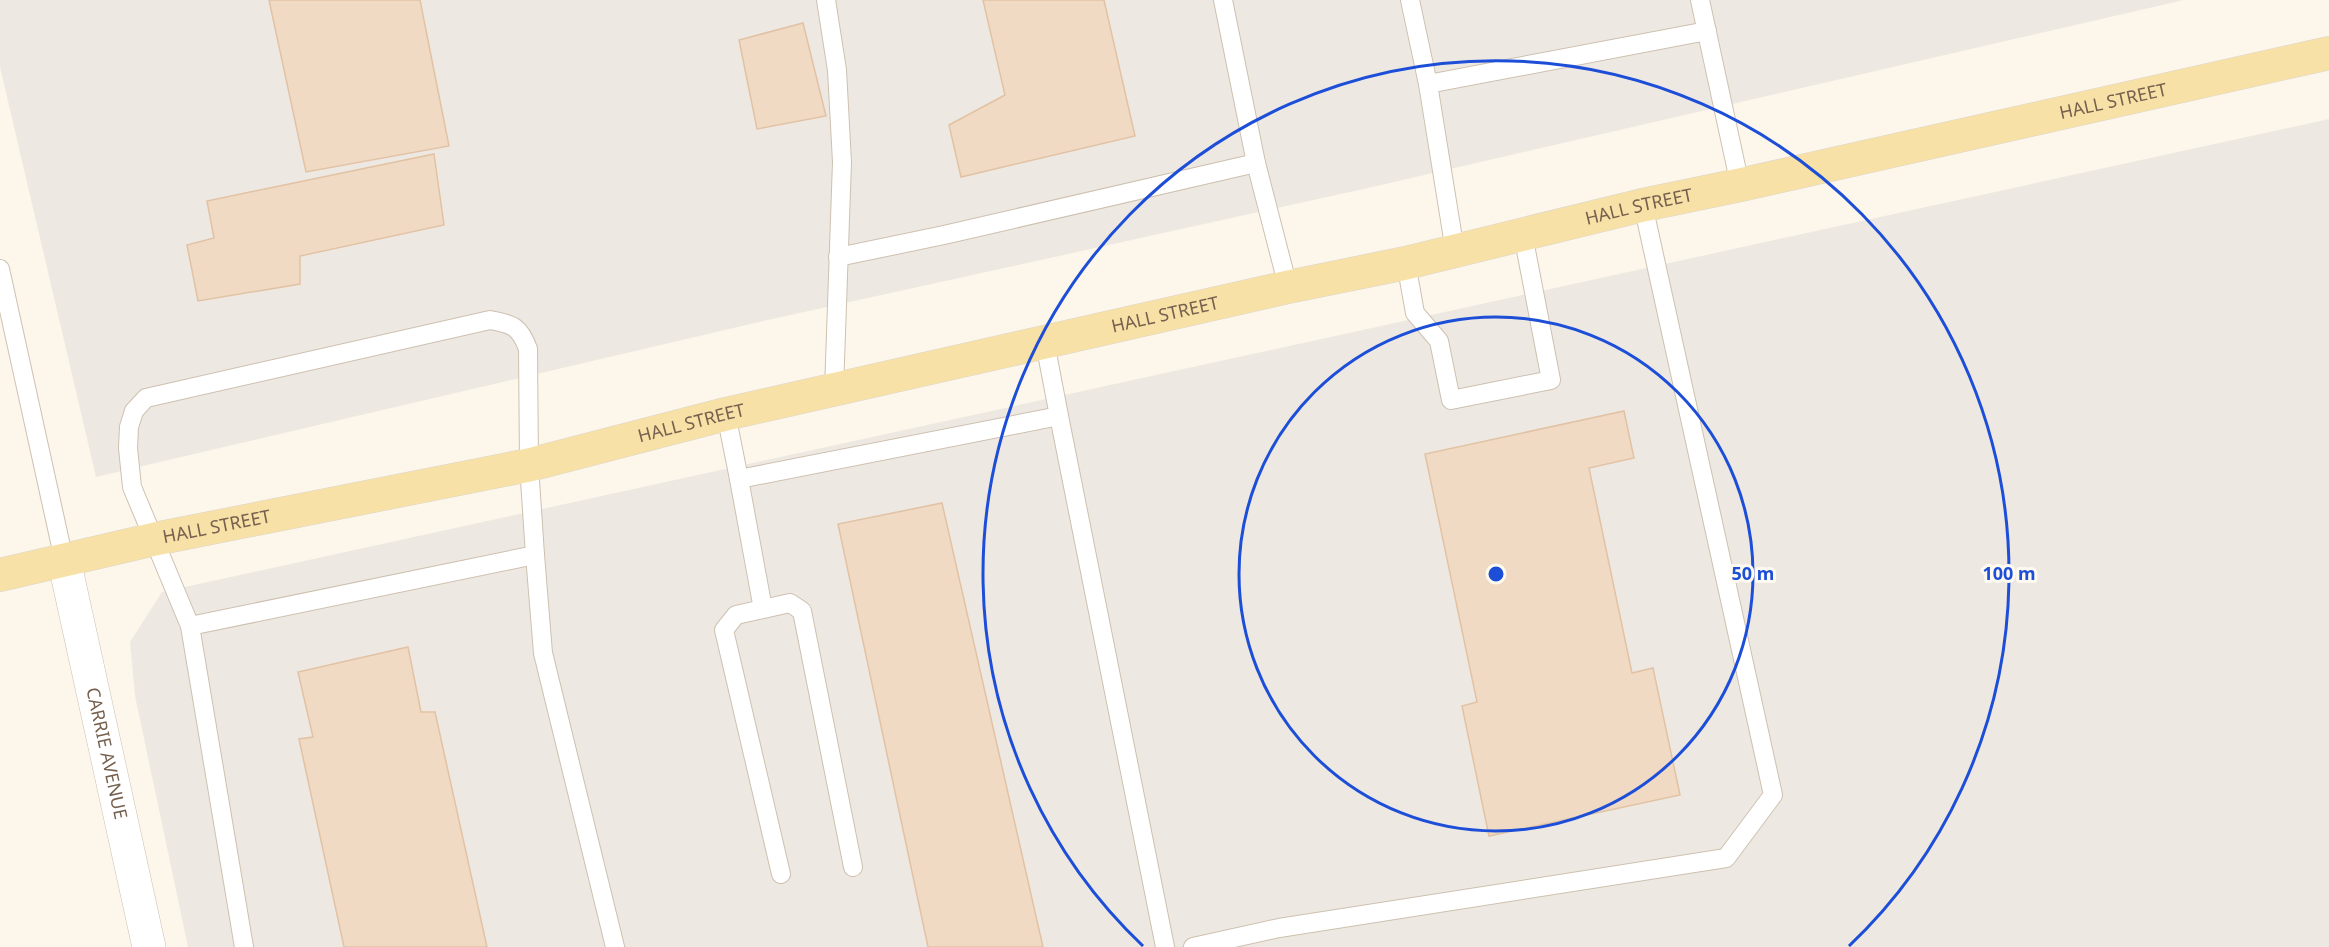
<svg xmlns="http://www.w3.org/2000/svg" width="2329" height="947" font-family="'Noto Sans',sans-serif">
	<rect width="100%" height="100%" fill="#fcf7ea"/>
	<!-- industrial -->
	<g fill="#ede9e2">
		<path d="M 0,0 L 2184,0 L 1368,188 L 759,322 L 96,477 L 0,67 Z"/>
		<path d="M 2329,119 L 2329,947 L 188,947 L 135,696 L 130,642 L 162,592 Z"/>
	</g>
	<!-- building -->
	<g fill="#f0dac3" stroke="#e2c2a4" stroke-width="1.5">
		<path d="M 269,0 L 420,0 L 449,146 L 306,172 Z"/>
		<path d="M 983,0 L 1104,0 L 1135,136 L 961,177 L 949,125 L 1005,95 Z"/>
		<path d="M 803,23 L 826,116 L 757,129 L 739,40 Z"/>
		<path d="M 434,154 L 444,225 L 300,256 L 300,284 L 198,301 L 187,245 L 214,238 L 207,201 Z"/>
		<path d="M 1624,411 L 1634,458 L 1589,468 L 1632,673 L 1653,668 L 1680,795 L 1489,836 L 1462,706 L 1477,702 L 1425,454 Z"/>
		<path d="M 942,503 L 1043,947 L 928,947 L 838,524 Z"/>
		<path d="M 408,647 L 421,712 L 435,712 L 487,947 L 344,947 L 299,739 L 313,737 L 298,672 Z"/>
	</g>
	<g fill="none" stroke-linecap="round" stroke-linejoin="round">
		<!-- service casing -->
		<g stroke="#cec0b0" stroke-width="20">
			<g id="service">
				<path d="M 826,0 L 837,70 L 842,162 L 834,390"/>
				<path d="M 1223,0 L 1256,163"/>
				<path d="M 1410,0 L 1428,84 L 1707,31"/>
				<path d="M 1700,0 L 1740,185"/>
				<path d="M 1428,84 L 1455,251"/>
				<path d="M 838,257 L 944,235 L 1256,163 L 1288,287"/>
				<path d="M 1406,263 L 1415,313 L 1439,341 L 1451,400 L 1551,380 L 1523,235"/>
				<path d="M 0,269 L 64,560"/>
				<path d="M 490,320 C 513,324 520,327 528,349 L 529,465 L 535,555 L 190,626 L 132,487 L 128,448 L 129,427 L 134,411 L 146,398 Z"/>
				<path d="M 726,414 L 739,479 L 1059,416 L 1045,343"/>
				<path d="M 1059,416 L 1165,947"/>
				<path d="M 739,479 L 763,609"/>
				<path d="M 535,555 L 543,653 L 615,947"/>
				<path d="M 190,626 L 244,947"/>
				<path d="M 781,874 L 724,630 L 736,615 L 790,603 L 802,611 L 853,867"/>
				<path d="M 1193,947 L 1279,928 L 1726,858 L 1773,795 L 1643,205"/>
			</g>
		</g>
		<!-- tertiary casing -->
		<g stroke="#cec0b0" stroke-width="34">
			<g id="tertiary">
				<path id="s1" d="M 64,560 L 149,947"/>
			</g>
		</g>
		<!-- primary casing -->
		<g stroke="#dbd6d1" stroke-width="34">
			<g id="primary">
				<path id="s2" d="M 0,575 L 155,539 L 529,465 L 726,414 L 1288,287 L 1406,263 L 1643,205 L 1740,185 L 2329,53"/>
			</g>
		</g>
		<!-- service -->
		<use href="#service" stroke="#fff" stroke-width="18"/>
		<!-- tertiary -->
		<use href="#tertiary" stroke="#fff" stroke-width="33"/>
		<!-- primary -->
		<use href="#primary" stroke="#f7e1a6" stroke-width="33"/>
	</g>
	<!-- distance rings -->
	<g fill="none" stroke="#1d4ed8" stroke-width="3">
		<circle cx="1496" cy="574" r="257"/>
		<path d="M1143 946A513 513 0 1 1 1849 946"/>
	</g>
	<g text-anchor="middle" stroke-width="6" stroke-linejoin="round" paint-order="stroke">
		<!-- street labels -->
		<g font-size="18" fill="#76604e" stroke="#fefaf0">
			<text dy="6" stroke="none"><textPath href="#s2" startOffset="2166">HALL STREET</textPath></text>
			<text dy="6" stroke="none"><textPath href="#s2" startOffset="1680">HALL STREET</textPath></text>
			<text dy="6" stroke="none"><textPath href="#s2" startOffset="1194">HALL STREET</textPath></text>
			<text dy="6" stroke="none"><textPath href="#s2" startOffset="708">HALL STREET</textPath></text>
			<text dy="6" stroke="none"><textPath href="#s2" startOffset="222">HALL STREET</textPath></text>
			<text dy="6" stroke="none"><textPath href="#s1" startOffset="198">CARRIE AVENUE</textPath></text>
		</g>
	</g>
	<circle cx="1496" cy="574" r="9" fill="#1d4ed8" stroke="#fefaf0" stroke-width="3"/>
	<g font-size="18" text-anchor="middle" font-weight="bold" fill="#1d4ed8" stroke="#fefaf0" stroke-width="6" stroke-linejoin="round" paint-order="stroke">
		<text x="1753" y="580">50 m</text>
		<text x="2009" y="580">100 m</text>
	</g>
</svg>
